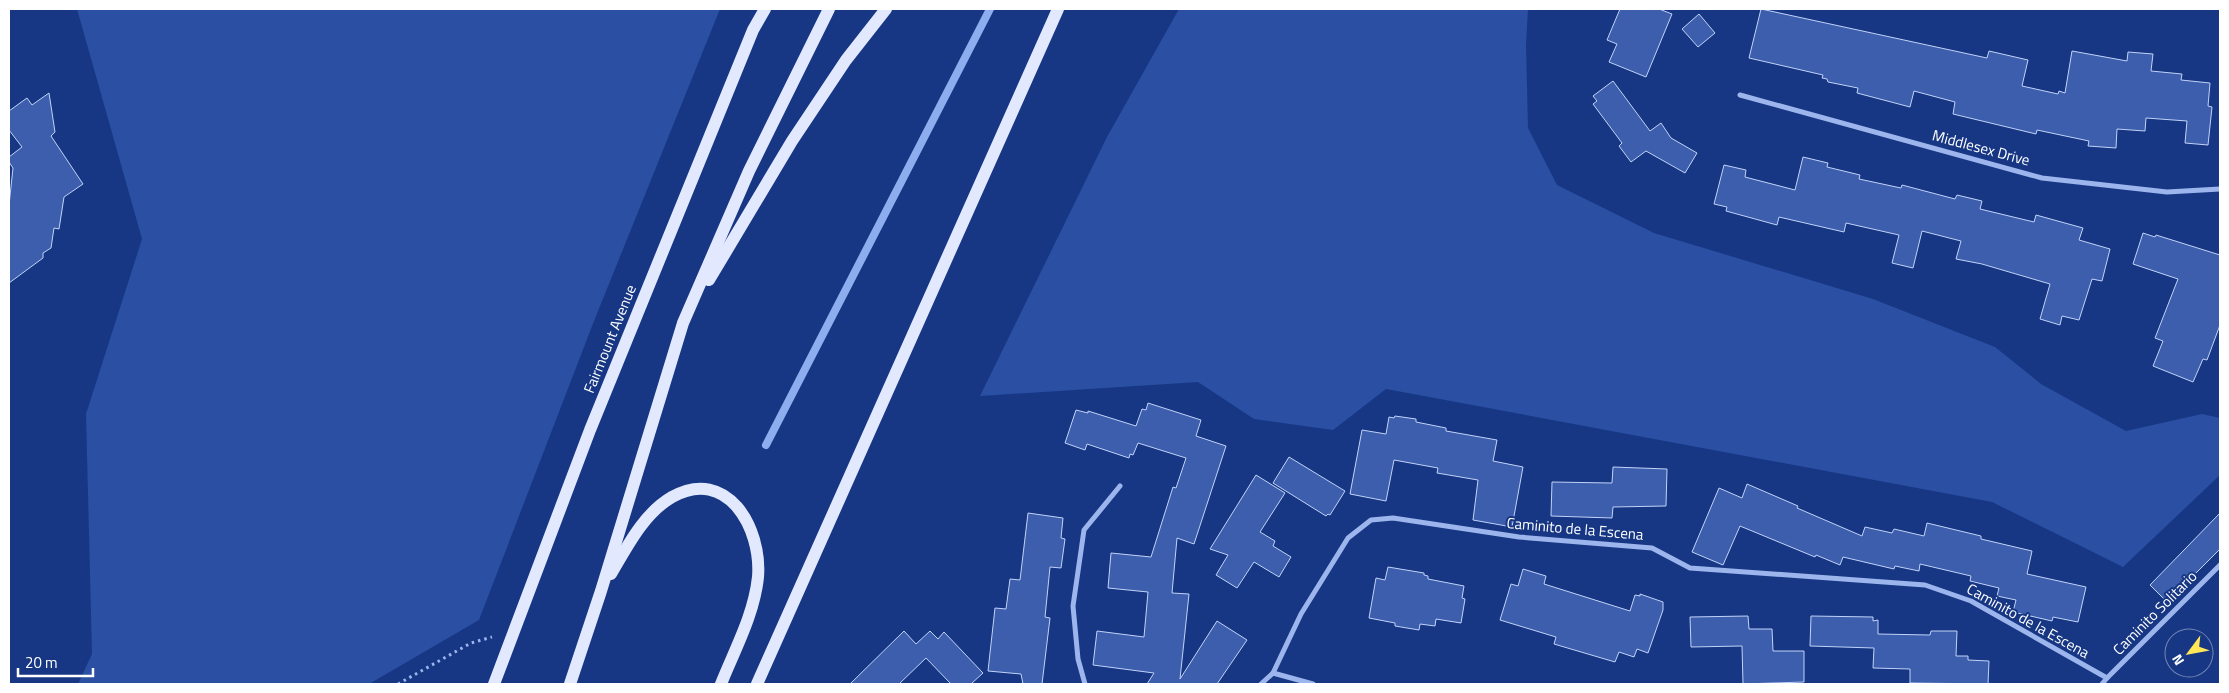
<svg xmlns="http://www.w3.org/2000/svg" width="2229" height="693" font-family="'Titillium Web',sans-serif">
	<rect width="100%" height="100%" fill="#173784"/>
	<!-- green -->
	<g fill="#2a4fa3">
		<path d="M 77,9 L 720,9 L 594,321 L 479,620 L 369,684 L 78,684 L 92,654 L 86,414 L 142,239 Z"/>
		<path d="M 1179,9 L 1528,9 L 1526,45 L 1528,128 L 1557,185 L 1654,233 L 1873,299 L 1995,347 L 2041,384 L 2126,431 L 2202,414 L 2220,418 L 2220,475 L 2123,567 L 1992,502 L 1386,389 L 1333,430 L 1254,419 L 1198,382 L 980,396 L 1107,137 Z"/>
	</g>
	<g fill="none" stroke-linecap="round" stroke-linejoin="round">
		<!-- stream -->
		<path stroke="#8eadef" stroke-width="8" d="M 766,445 L 990,9"/>
	</g>
	<!-- building -->
	<g fill="#3c5eac" stroke="#c1d3f9">
		<path d="M 1620,9 L 1659,9 L 1672,14 L 1646,77 L 1609,62 L 1617,44 L 1607,40 Z"/>
		<path d="M 1761,9 L 1987,58 L 1989,51 L 2028,60 L 2022,86 L 2058,94 L 2059,91 L 2065,93 L 2072,51 L 2127,61 L 2128,52 L 2153,54 L 2151,71 L 2182,74 L 2181,80 L 2210,83 L 2208,106 L 2212,107 L 2208,145 L 2185,143 L 2187,121 L 2146,118 L 2145,131 L 2117,129 L 2116,148 L 2088,146 L 2089,141 L 2037,130 L 2036,134 L 1953,114 L 1955,102 L 1914,91 L 1910,107 L 1857,93 L 1858,88 L 1828,82 L 1827,79 L 1822,78 L 1823,75 L 1749,58 Z"/>
		<path d="M 1699,14 L 1715,33 L 1698,47 L 1682,29 Z"/>
		<path d="M 1613,81 L 1650,131 L 1661,123 L 1671,138 L 1697,153 L 1685,173 L 1646,151 L 1631,162 L 1619,146 L 1622,143 L 1593,104 L 1597,101 L 1593,96 Z"/>
		<path d="M 49,93 L 55,132 L 51,136 L 83,184 L 64,197 L 59,229 L 54,228 L 51,248 L 43,253 L 43,258 L 9,283 L 9,205 L 13,168 L 9,162 L 9,157 L 22,147 L 9,130 L 9,111 L 27,98 L 32,105 Z"/>
		<path d="M 1803,157 L 1828,163 L 1827,167 L 1860,175 L 1859,179 L 1901,188 L 1902,185 L 1955,199 L 1957,195 L 1982,201 L 1980,209 L 2034,222 L 2036,215 L 2083,228 L 2079,240 L 2110,249 L 2102,281 L 2092,279 L 2079,320 L 2062,316 L 2060,325 L 2040,319 L 2050,284 L 1982,264 L 1956,259 L 1961,241 L 1922,231 L 1913,268 L 1892,263 L 1899,235 L 1846,223 L 1844,232 L 1779,217 L 1777,225 L 1726,211 L 1727,207 L 1714,204 L 1724,165 L 1746,170 L 1745,177 L 1795,190 Z"/>
		<path d="M 2143,233 L 2155,237 L 2156,235 L 2220,255 L 2220,325 L 2207,360 L 2203,359 L 2193,382 L 2153,366 L 2163,341 L 2155,338 L 2178,279 L 2133,264 Z"/>
		<path d="M 1148,403 L 1201,420 L 1196,436 L 1226,446 L 1194,544 L 1177,538 L 1172,593 L 1189,594 L 1180,679 L 1217,621 L 1247,640 L 1217,684 L 1147,684 L 1154,673 L 1093,665 L 1097,631 L 1144,637 L 1148,592 L 1108,588 L 1111,553 L 1151,557 L 1173,487 L 1176,488 L 1186,458 L 1138,443 L 1133,455 L 1130,454 L 1129,458 L 1087,444 L 1085,450 L 1065,443 L 1076,410 L 1088,413 L 1088,411 L 1136,426 L 1142,409 L 1146,410 Z"/>
		<path d="M 1395,416 L 1416,419 L 1416,422 L 1446,428 L 1446,431 L 1497,440 L 1493,461 L 1523,467 L 1512,527 L 1473,520 L 1478,480 L 1437,473 L 1438,468 L 1394,460 L 1386,501 L 1350,494 L 1362,430 L 1386,434 L 1389,417 L 1394,418 Z"/>
		<path d="M 1289,457 L 1345,491 L 1330,515 L 1328,514 L 1326,516 L 1273,483 Z"/>
		<path d="M 1613,467 L 1667,469 L 1666,506 L 1613,507 L 1612,518 L 1551,516 L 1552,482 L 1612,483 Z"/>
		<path d="M 1256,475 L 1285,493 L 1260,532 L 1275,541 L 1273,546 L 1291,557 L 1279,577 L 1254,562 L 1237,588 L 1216,575 L 1228,555 L 1210,549 Z"/>
		<path d="M 1747,484 L 1798,506 L 1797,508 L 1862,536 L 1865,527 L 1892,533 L 1894,529 L 1924,536 L 1927,523 L 1981,536 L 1981,539 L 2032,551 L 2027,574 L 2086,587 L 2078,622 L 2053,617 L 2052,621 L 2013,612 L 2016,600 L 1997,596 L 1999,588 L 1970,581 L 1971,576 L 1920,564 L 1919,571 L 1895,566 L 1894,569 L 1843,557 L 1840,565 L 1816,555 L 1815,557 L 1740,526 L 1723,565 L 1692,552 L 1719,488 L 1742,498 Z"/>
		<path d="M 1028,513 L 1063,518 L 1061,538 L 1065,539 L 1061,568 L 1050,567 L 1045,617 L 1050,618 L 1042,684 L 1023,684 L 1021,674 L 988,671 L 995,608 L 1006,609 L 1010,579 L 1020,580 Z"/>
		<path d="M 2220,513 L 2220,549 L 2167,602 L 2150,585 Z"/>
		<path d="M 1388,567 L 1424,573 L 1424,575 L 1428,576 L 1428,579 L 1464,586 L 1462,598 L 1465,599 L 1461,623 L 1436,619 L 1435,626 L 1420,624 L 1419,630 L 1395,626 L 1395,623 L 1369,618 L 1376,578 L 1385,580 Z"/>
		<path d="M 1523,569 L 1546,576 L 1544,584 L 1630,611 L 1635,595 L 1640,596 L 1640,594 L 1663,602 L 1663,610 L 1648,653 L 1637,649 L 1634,657 L 1619,652 L 1615,662 L 1554,644 L 1556,637 L 1500,620 L 1511,584 L 1518,586 Z"/>
		<path d="M 1748,616 L 1749,629 L 1772,629 L 1773,651 L 1804,651 L 1804,682 L 1743,684 L 1742,646 L 1691,647 L 1690,617 Z"/>
		<path d="M 1811,616 L 1873,617 L 1873,621 L 1878,620 L 1878,634 L 1930,635 L 1931,631 L 1957,631 L 1956,656 L 1968,656 L 1968,660 L 1989,661 L 1988,684 L 1910,683 L 1910,669 L 1873,668 L 1874,648 L 1810,646 Z"/>
		<path d="M 904,631 L 916,644 L 930,631 L 938,639 L 944,632 L 983,673 L 971,684 L 951,684 L 926,658 L 899,684 L 850,684 Z"/>
	</g>
	<g fill="none" stroke-linecap="round" stroke-linejoin="round">
		<!-- path -->
		<path stroke="#9cb5ed" stroke-width="3" stroke-dasharray="2.5 4" stroke-linecap="butt" d="M 398,684 L 471,643 L 492,637"/>
		<!-- street -->
		<g stroke="#9cb5ed" stroke-width="5">
			<path d="M 1740,95 L 2042,178 L 2167,192 L 2220,189"/>
			<path d="M 1273,673 L 1313,684"/>
			<path d="M 2107,678 L 2220,565"/>
			<path d="M 1085,684 L 1078,659 L 1073,606 L 1084,530 L 1120,486"/>
			<path d="M 1261,684 L 1273,673 L 1301,614 L 1348,538 L 1371,520 L 1393,518 L 1519,537 L 1652,548 L 1690,568 L 1925,585 L 1971,601 L 2107,678 L 2102,684"/>
		</g>
		<!-- primary -->
		<g stroke="#e2e9ff" stroke-width="12">
			<path d="M 709,280 L 792,141 L 846,60 L 886,9"/>
			<path d="M 611,574 C 627,547 643,514 672,497 C 727,466 762,528 758,577 C 754,615 735,649 721,684"/>
			<path d="M 494,684 L 590,430 L 753,30 L 765,9"/>
			<path d="M 570,684 L 601,591 L 683,323 L 749,171 L 829,9"/>
			<path d="M 757,684 L 1058,9"/>
		</g>
	</g>
	<g text-anchor="middle" stroke-width="4" stroke-linejoin="round" paint-order="stroke">
		<!-- street labels -->
		<g font-size="15" fill="#fff" stroke="#173784">
			<text transform="translate(1981 148) rotate(15)" y="5">Middlesex Drive</text>
			<text transform="translate(610 339) rotate(-68)" y="5">Fairmount Avenue</text>
			<text transform="translate(1575 529) rotate(5)" y="5">Caminito de la Escena</text>
			<text transform="translate(2155 613) rotate(-45)" y="5">Caminito Solitario</text>
			<text transform="translate(2028 621) rotate(29)" y="5">Caminito de la Escena</text>
		</g>
	</g>
	<!-- border -->
	<rect width="2229" height="693" fill="none" stroke="#ffffff" stroke-width="20"/>
	<!-- north arrow -->
	<g transform="translate(2189 653) rotate(238)"><circle r="24" fill="#173784" stroke="#7487b5"/>
	<path d="M0-4L9 19L0 12L-9 19Z" fill="#ffe758"/>
	<text y="-8" font-size="14" font-weight="bold" text-anchor="middle" fill="#ffffff">N</text>
	</g>
	<!-- scale -->
	<path d="M18 668v8h75v-8" fill="none" stroke="#ffffff" stroke-width="2.5"/>
	<text x="25" y="668" font-size="15" fill="#ffffff" stroke="#173784" stroke-width="4" paint-order="stroke">20 m</text>
</svg>
